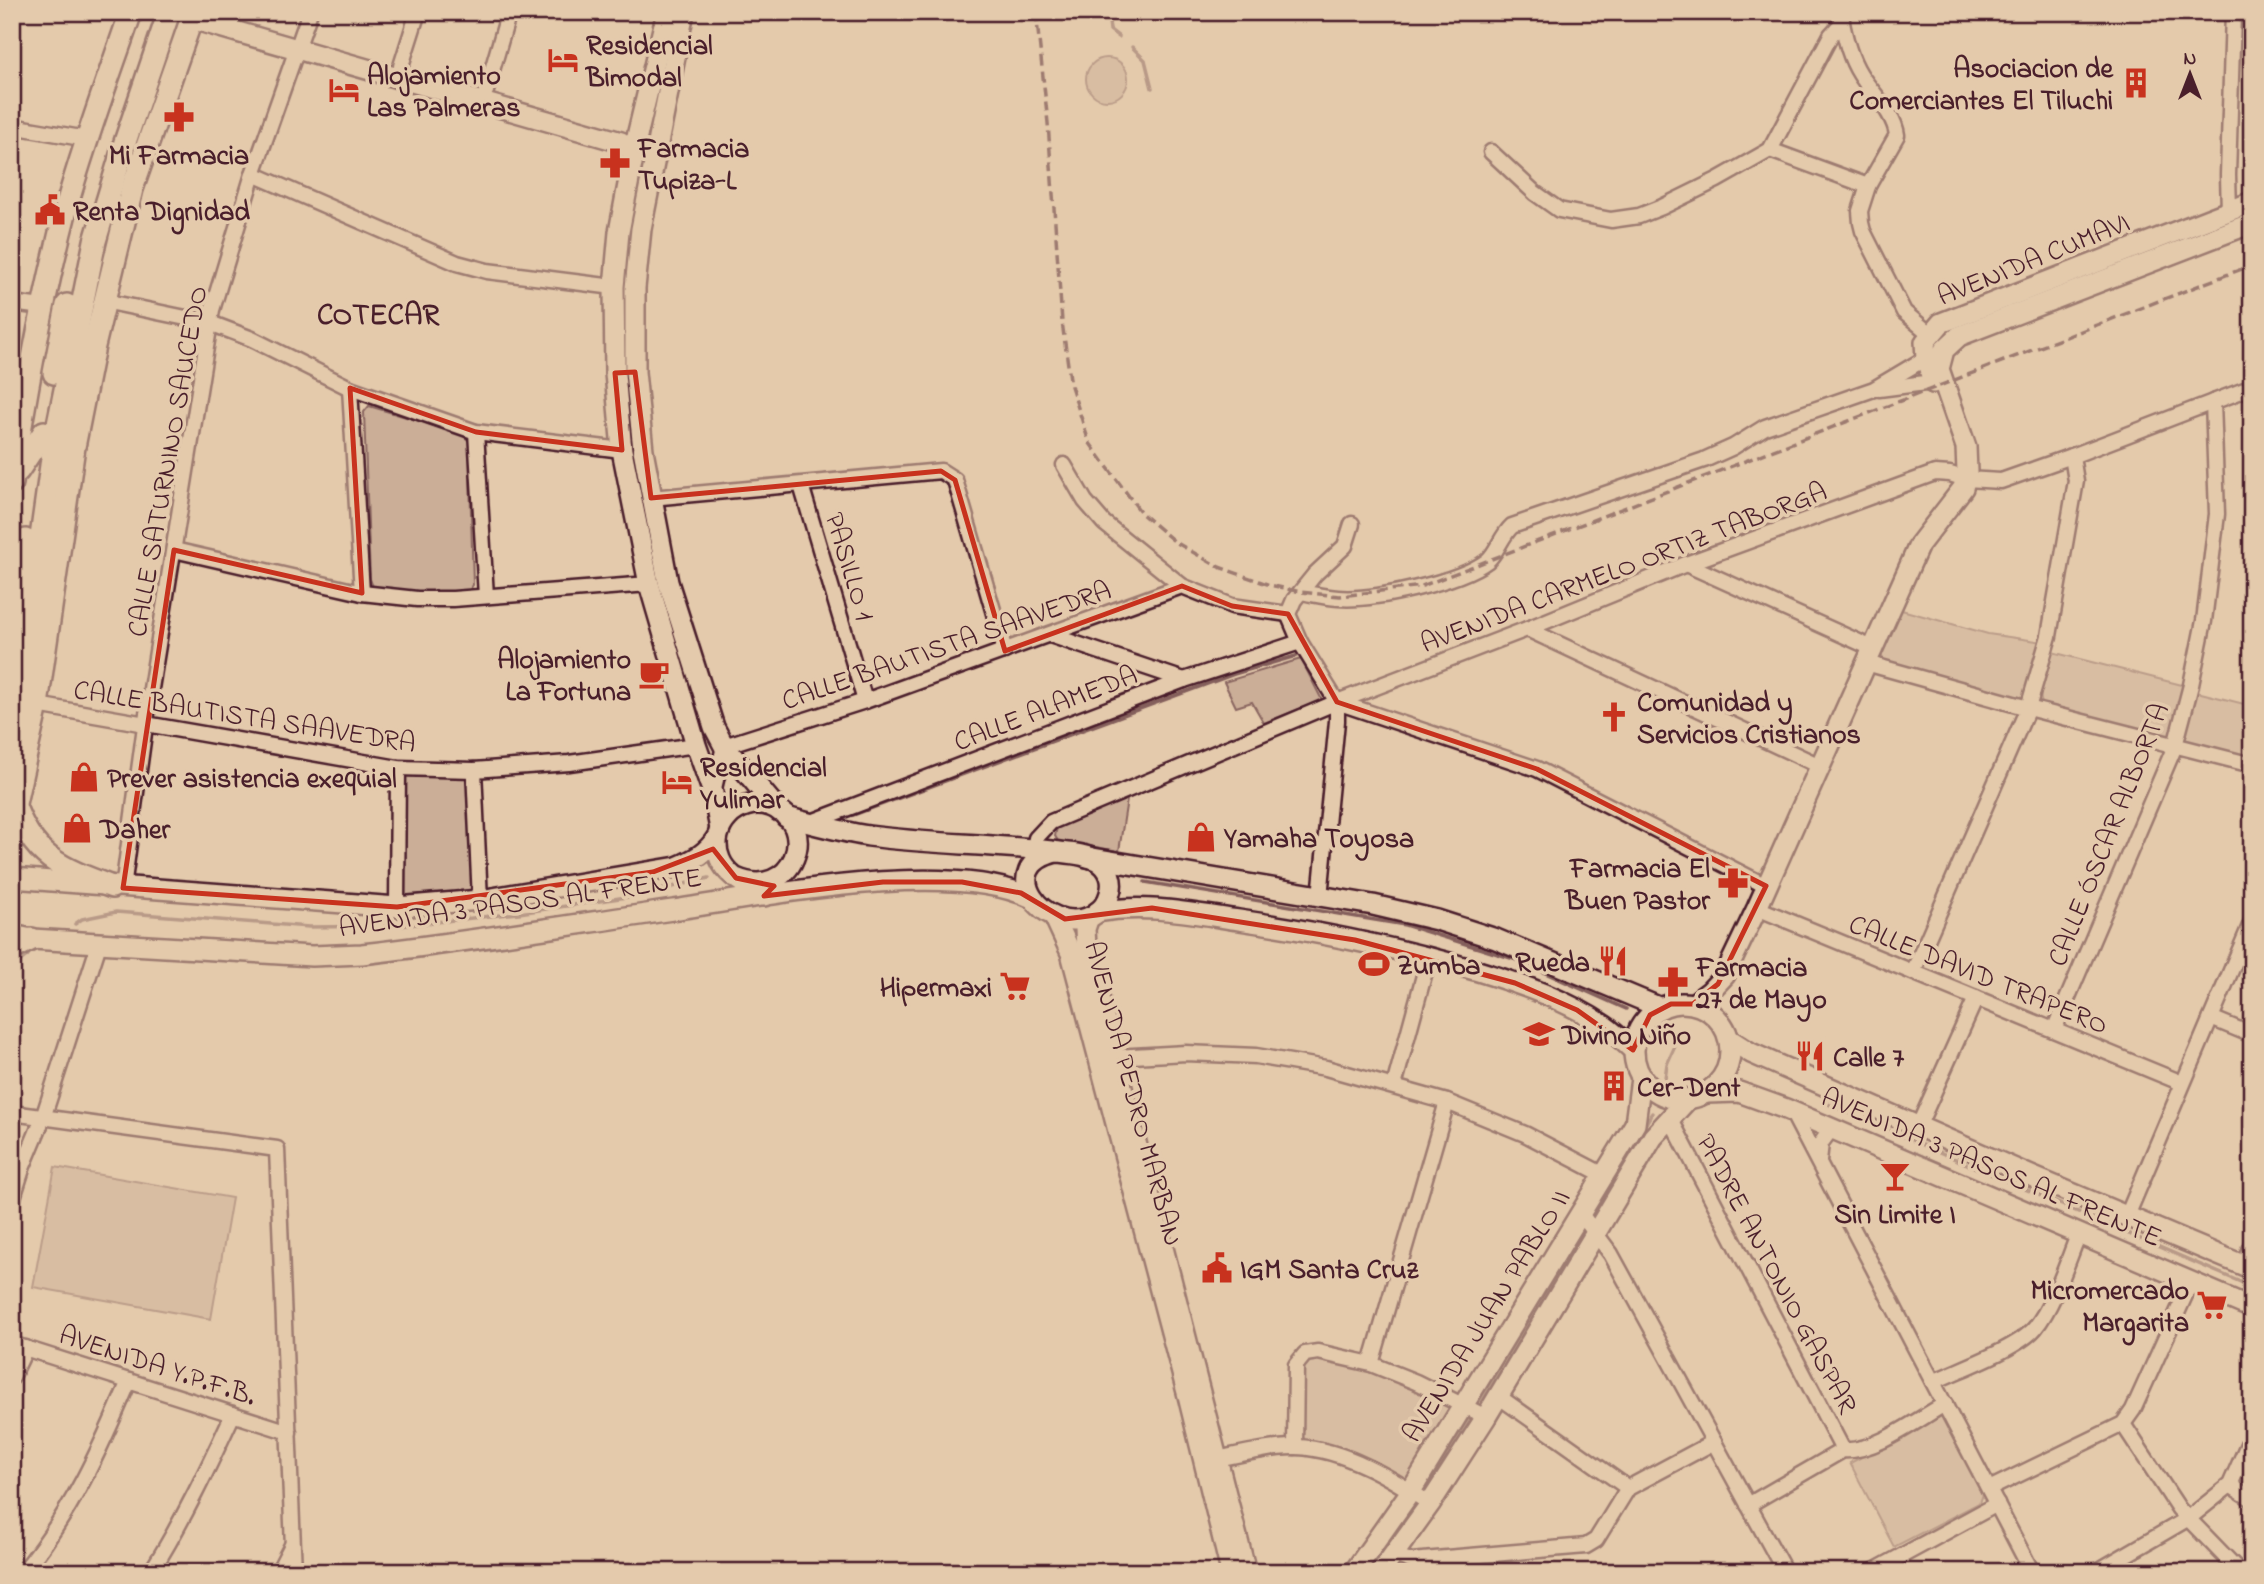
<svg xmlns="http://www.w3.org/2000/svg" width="2264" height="1584" font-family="'Indie Flower',sans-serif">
	<rect width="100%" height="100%" fill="#e4caac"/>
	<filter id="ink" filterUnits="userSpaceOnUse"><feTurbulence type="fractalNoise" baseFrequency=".0143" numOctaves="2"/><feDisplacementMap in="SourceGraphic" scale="14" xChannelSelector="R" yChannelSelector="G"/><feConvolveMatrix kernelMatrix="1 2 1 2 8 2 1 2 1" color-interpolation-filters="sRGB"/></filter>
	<g filter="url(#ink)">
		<!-- green -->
		<g fill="#cbae97" stroke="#8a6661" stroke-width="2">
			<circle cx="1107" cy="79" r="21"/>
			<path d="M 369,406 L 460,433 L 469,441 L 473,585 L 468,592 L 463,594 L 374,589 L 370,579 L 364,412 Z"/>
			<path d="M 1898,609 L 1988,634 L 2043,642 L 2025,696 L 2018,698 L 1884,662 L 1880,651 Z"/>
			<path d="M 2052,652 L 2186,686 L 2172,736 L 2168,737 L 2044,707 C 2034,694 2048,667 2052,652 Z"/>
			<path d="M 1301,659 L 1322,700 L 1264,723 L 1252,702 L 1236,707 L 1224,682 Z"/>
			<path d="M 2197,692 L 2252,706 L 2252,757 L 2183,740 Z"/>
			<path d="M 404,773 L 472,774 L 474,892 L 407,896 L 403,893 Z"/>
			<path d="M 1128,793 L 1119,851 L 1058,841 L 1055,836 L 1058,823 Z"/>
			<path d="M 55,1167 L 232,1198 L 211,1319 L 33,1287 Z"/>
			<path d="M 1313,1359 L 1382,1374 L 1456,1405 L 1408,1482 L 1306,1442 L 1301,1434 L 1302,1367 L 1308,1360 Z"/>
			<path d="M 1943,1415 L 1982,1494 L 1979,1503 L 1894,1547 L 1850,1463 Z"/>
		</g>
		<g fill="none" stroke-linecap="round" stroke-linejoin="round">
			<!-- stream -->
			<g stroke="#845f5b" stroke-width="3.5">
				<path d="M 1108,12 L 1110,30 L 1119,37"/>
				<path d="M 1132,47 L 1145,60 L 1152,88"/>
				<path d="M 853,815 L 1234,674 L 1296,656"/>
				<path d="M 1145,882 L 1405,925 L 1514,959 L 1626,1009"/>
				<path d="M 75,924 L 82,919 L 116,912 L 309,927 L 399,926 L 519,913 L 640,895 L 709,878"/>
				<path d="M 12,967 L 28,955"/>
				<path d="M 1664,1085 L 1667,1064 L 1680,1035"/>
				<path d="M 1828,1104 L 2252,1287"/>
				<path d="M 1642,1130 L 1652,1113"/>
				<path d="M 1594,1213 L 1631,1149"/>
				<path d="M 1480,1401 L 1583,1231"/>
				<path d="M 1425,1488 L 1470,1418"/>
				<path d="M 1397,1527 L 1414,1504"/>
			</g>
			<!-- street casing -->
			<g stroke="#4a1f2b" stroke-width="19">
				<g id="street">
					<path d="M 1842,23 C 1846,41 1850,58 1860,74 C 1872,94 1894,112 1897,135 L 1868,186 L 1860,211 L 1861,223 L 1863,231 L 1904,312 L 1930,334"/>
					<path d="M 401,66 L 418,12"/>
					<path d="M 486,91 L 509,12"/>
					<path d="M 12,126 L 87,139"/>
					<path d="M 1770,150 L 1868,186"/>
					<path d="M 1491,152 L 1535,193 L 1559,210 L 1611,220 L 1639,216 L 1662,207 L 1717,180 L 1770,150 L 1831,35 L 1842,23 L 1842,12"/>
					<path d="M 253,174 L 457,263 L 487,271 L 614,287"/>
					<path d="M 2229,211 L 2228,175 L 2233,12"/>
					<path d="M 104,301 L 210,323 L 252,339 L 350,388 L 476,432 L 622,450"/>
					<path d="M 12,303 L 42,307"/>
					<path d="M 350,388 L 362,593"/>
					<path d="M 1879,389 L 1933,382"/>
					<path d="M 476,432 L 486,596"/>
					<path d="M 1064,465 L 1085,501 L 1104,523 L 1182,586 L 1232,606 L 1288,614"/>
					<path d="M 801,485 L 865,701"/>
					<path d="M 651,498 L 941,471 L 955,480 L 1005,651"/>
					<path d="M 174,550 L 362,593 L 417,599 L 453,599 L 649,584"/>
					<path d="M 1686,564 L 1872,648"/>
					<path d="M 1301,592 C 1313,594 1325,597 1338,598 C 1373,601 1459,582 1487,561 C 1497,553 1501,536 1512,526 L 1704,460 L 1733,447 L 1765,427 L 1874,389 L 1926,358"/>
					<path d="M 1527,629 L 1820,766"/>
					<path d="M 1050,635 L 1184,680"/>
					<path d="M 1866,663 L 2028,708 L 2252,765"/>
					<path d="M 1337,702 L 1537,769 L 1766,886"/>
					<path d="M 1337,702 L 1300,642 L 1288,614 L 1294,600 L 1315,574 L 1345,546 L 1352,524"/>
					<path d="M 37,705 L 398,768 L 474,770 L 569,763 L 696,745"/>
					<path d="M 474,770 L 480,900"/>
					<path d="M 713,793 L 724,746 L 865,701 L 1182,586"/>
					<path d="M 809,823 L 1184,680 L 1300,642"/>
					<path d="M 1034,849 L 1036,838 L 1051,822 L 1337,702 L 1527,629 L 1686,564 L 1935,473 L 1950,474 L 1966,479 L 2001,481 L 2072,456 L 2252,387"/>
					<path d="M 123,888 L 145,726 L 212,310 L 253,174 L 310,12"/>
					<path d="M 1320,897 L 1337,721 L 1337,702"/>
					<path d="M 397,907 L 398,768"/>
					<path d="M 1757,908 L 2182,1083"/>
					<path d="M 1913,972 L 2028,708 L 2049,636 L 2076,481 L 2072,456"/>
					<path d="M 2211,1018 L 2252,1035"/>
					<path d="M 2054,1030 L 2175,746 L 2191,685 L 2204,621 L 2217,514 L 2213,402"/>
					<path d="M 1115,1057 L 1186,1053 L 1256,1056 L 1326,1068 L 1447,1102 L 1525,1134 L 1604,1175"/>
					<path d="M 1394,1086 L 1429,957"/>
					<path d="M 1792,1112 L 2032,1572"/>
					<path d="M 12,1113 L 277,1149 L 294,1572"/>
					<path d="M 1670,1118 L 1843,1450"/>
					<path d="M 1918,1127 L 1976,998"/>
					<path d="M 1819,1161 L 1821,1143 L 1832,1128"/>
					<path d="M 12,1201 L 23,1166 L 43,1118 L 100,941"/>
					<path d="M 1581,1214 L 1611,1254 L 1785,1572"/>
					<path d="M 2127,1216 L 2252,921"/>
					<path d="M 2243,1265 L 2252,1243"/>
					<path d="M 12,1344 L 289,1432"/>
					<path d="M 1371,1364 L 1447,1102"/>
					<path d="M 12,1377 L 26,1348"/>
					<path d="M 1933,1382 C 1960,1369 2017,1349 2035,1328 C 2055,1303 2067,1262 2079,1233"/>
					<path d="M 1498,1396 L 1628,1488"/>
					<path d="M 2123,1424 L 2179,1509 L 2240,1572"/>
					<path d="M 1295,1447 L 1296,1365 L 1305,1354 L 1318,1352 L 1371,1364 L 1416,1382 L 1486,1417"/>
					<path d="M 1217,1459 C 1241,1454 1274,1446 1297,1447 C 1344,1449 1392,1478 1430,1504"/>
					<path d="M 2230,1485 L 2252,1499"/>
					<path d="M 1989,1489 L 2123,1424 L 2133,1410 L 2191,1282"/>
					<path d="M 1748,1505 L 1843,1450 C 1874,1453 1918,1419 1945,1404"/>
					<path d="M 1394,1555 L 1411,1561 L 1586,1546 L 1596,1540 L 1628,1488 L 1714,1442"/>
					<path d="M 23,1572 C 70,1515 101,1448 129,1381"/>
					<path d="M 151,1572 C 183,1521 208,1468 233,1414"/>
					<path d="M 278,1572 L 292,1545"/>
					<path d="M 1872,1572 L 1997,1504"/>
					<path d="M 2096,1572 L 2189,1518 L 2230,1485 L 2252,1435"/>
				</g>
			</g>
			<!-- secondary casing -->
			<g stroke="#4a1f2b" stroke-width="24">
				<g id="secondary">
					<path d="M 667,12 L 638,132 L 619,232 L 614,287 L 615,373 L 622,450 L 649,584 L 696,745 L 713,793 L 720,829"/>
					<path d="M 684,12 L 641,229 L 635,288 L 635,372 L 643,450 L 668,582 L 714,727 L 724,746 L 779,811"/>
					<path d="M 192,19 L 621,142 L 634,153"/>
					<path d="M 1933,383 L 1926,358 L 1925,342 L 1941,323 L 2252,202"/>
					<path d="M 786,817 C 813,824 842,832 869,836 C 929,844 991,844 1051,851 C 1065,853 1085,853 1098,861 C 1109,868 1114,881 1110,893 C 1108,903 1099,913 1090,917 C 1043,935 994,867 1056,852"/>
					<path d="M 1087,857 L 1373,905 L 1437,920 L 1496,939 L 1661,1008"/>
					<path d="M 12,878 L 397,907 L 480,900 L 677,867 C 695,859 707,853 717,837"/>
					<path d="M 736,878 C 793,903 822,824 770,806 C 738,796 707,828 720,859 C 727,877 749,886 764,896"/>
					<path d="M 1097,912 C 1145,903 1191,913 1239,920 C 1320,932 1400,948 1478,971 C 1521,984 1567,1000 1605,1026 C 1615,1033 1624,1042 1633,1050"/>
					<path d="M 1054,916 L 1071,953 L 1188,1396 L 1231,1572"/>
					<path d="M 1089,917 L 1085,929 L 1086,947 L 1246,1572"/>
					<path d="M 12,935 L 32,939 L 312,956 L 362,954 C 466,942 570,925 673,910 C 765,896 949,858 1032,898"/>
					<circle cx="1682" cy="1051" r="48"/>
					<path d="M 1693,1004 L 1710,991 L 1725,975 L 1757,908 L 1919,545 L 1963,488 L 1967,472 L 1966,447 L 1939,369 L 1944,350 L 1959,336 L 2252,223"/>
					<path d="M 1729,1039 L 1751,1053 L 2031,1176 L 2252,1269"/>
					<path d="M 1707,1093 L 1739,1092 L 1786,1109 L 2252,1308"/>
					<path d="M 1354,1572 L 1411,1491 L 1635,1124 L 1641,1078"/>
					<path d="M 1381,1572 L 1430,1504 L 1486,1417 L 1653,1137 L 1688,1099"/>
				</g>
			</g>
			<!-- primary casing -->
			<g stroke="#4a1f2b" stroke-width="26">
				<g id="primary">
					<path d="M 54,373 L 67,305"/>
					<path d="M 18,471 L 44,432"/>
					<path d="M 12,483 C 26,389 43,297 67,205 C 85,140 109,76 131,12"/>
					<path d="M 12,622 L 26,540"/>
					<path d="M 12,745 L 54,444 L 95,241 L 124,145 L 169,12"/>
					<path d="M 13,801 C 32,857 60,868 112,887"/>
					<path d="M 12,817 L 37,705 L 74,447 L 94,346 L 132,189 L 194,12"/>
					<path d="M 12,949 L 32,939"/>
				</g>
			</g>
			<!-- street -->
			<use href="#street" stroke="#e4caac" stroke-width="14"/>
			<!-- secondary -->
			<use href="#secondary" stroke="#e4caac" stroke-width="19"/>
			<!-- primary -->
			<use href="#primary" stroke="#e4caac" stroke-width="21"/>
			<!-- rail -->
			<path stroke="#4a1f2b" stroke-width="3.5" stroke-dasharray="10 5" stroke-linecap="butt" d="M 1036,12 L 1048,123 L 1062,322 L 1071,386 L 1089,442 L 1142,514 L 1175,542 L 1219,567 L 1270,585 L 1301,592 L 1340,596 L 1422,586 L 2252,265"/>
		</g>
	</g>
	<!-- marked area -->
	<path d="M0 0H2264V1584H0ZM 635,372 L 651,498 L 941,471 L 955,480 L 1005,651 L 1182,586 L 1232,606 L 1288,614 L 1337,702 L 1537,769 L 1766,886 L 1718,984 L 1693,1004 L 1671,1004 L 1650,1015 L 1633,1050 L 1577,1010 L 1515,983 L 1355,940 L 1152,908 L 1065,919 L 1021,893 L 962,882 L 883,882 L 764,896 L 774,886 L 736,878 L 713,849 L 653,872 L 397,907 L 123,888 L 174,550 L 362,593 L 350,388 L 476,432 L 622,450 L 615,373 Z" fill="#e4caac" fill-opacity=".55" fill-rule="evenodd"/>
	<path fill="none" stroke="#c8321e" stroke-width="5" stroke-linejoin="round" d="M 635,372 L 651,498 L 941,471 L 955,480 L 1005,651 L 1182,586 L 1232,606 L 1288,614 L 1337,702 L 1537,769 L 1766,886 L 1718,984 L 1693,1004 L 1671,1004 L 1650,1015 L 1633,1050 L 1577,1010 L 1515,983 L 1355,940 L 1152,908 L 1065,919 L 1021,893 L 962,882 L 883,882 L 764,896 L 774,886 L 736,878 L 713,849 L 653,872 L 397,907 L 123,888 L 174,550 L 362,593 L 350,388 L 476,432 L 622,450 L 615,373 Z"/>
	<!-- icons -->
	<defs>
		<g id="hotel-bare" transform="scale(2.415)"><path d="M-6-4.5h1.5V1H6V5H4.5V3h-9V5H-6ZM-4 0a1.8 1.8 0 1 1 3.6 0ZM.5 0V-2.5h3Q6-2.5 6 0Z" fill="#c8321e" stroke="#e4caac" stroke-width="2.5" paint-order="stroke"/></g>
		<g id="building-bare" transform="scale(2.415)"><path d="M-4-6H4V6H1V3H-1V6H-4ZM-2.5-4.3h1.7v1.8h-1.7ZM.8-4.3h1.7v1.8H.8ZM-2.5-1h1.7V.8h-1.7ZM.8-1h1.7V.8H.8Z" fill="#c8321e" stroke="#e4caac" stroke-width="2.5" paint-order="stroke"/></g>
		<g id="pharmacy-bare" transform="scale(2.415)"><path d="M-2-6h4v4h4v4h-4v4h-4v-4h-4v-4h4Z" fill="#c8321e" stroke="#e4caac" stroke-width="2.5" paint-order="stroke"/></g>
		<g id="civic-bare" transform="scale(2.415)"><path d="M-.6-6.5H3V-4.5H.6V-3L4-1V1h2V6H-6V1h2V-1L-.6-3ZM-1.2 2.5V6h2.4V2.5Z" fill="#c8321e" stroke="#e4caac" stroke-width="2.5" paint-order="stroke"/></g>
		<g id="cafe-bare" transform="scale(2.415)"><path d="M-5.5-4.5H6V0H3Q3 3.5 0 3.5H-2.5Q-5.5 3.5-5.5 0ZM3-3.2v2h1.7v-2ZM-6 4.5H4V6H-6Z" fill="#c8321e" stroke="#e4caac" stroke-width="2.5" paint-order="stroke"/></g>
		<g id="church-bare" transform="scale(2.415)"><path d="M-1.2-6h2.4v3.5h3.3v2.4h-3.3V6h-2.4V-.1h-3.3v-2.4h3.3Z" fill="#c8321e" stroke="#e4caac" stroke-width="2.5" paint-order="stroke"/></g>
		<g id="shop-bare" transform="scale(2.415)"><path d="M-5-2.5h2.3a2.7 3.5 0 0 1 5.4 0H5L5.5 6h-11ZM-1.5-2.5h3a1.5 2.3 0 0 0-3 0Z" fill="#c8321e" stroke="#e4caac" stroke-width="2.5" paint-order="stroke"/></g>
		<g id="restaurant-bare" transform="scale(2.415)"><path d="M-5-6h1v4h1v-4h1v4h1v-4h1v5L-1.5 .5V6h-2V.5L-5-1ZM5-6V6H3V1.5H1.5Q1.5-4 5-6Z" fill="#c8321e" stroke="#e4caac" stroke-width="2.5" paint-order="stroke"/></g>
		<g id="stadium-bare" transform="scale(2.415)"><path d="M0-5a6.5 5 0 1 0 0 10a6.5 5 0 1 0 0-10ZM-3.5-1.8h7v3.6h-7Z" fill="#c8321e" stroke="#e4caac" stroke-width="2.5" paint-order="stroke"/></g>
		<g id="supermarket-bare" transform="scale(2.415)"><path d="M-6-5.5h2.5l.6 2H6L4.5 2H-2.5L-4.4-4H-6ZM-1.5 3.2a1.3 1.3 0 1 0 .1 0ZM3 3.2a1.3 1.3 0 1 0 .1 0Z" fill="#c8321e" stroke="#e4caac" stroke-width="2.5" paint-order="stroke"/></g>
		<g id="school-bare" transform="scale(2.415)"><path d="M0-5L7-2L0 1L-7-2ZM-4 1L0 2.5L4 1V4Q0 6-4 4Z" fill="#c8321e" stroke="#e4caac" stroke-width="2.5" paint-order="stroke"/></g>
		<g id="bar-bare" transform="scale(2.415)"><path d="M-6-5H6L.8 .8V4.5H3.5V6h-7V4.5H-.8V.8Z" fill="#c8321e" stroke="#e4caac" stroke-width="2.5" paint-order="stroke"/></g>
	</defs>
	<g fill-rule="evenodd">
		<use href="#hotel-bare" x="563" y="60"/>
		<use href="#building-bare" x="2136" y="83"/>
		<use href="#hotel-bare" x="344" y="90"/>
		<use href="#pharmacy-bare" x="179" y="117"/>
		<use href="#pharmacy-bare" x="615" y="163"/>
		<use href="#civic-bare" x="50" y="210"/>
		<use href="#cafe-bare" x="654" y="674"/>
		<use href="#church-bare" x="1614" y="717"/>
		<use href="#shop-bare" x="84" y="777"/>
		<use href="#hotel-bare" x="677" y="782"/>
		<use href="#shop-bare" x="77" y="828"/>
		<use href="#shop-bare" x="1201" y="837"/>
		<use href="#pharmacy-bare" x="1733" y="883"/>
		<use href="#restaurant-bare" x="1613" y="961"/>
		<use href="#stadium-bare" x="1374" y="964"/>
		<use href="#pharmacy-bare" x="1673" y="982"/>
		<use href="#supermarket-bare" x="1015" y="986"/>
		<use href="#school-bare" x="1539" y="1034"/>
		<use href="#restaurant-bare" x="1810" y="1056"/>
		<use href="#building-bare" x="1614" y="1086"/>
		<use href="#bar-bare" x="1895" y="1176"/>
		<use href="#civic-bare" x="1217" y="1268"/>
		<use href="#supermarket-bare" x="2212" y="1305"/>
	</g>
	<g text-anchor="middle" stroke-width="7" stroke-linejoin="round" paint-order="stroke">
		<!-- poi labels -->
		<g font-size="28" font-weight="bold" fill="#4a1f2b" stroke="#e4caac" text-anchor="start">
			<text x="586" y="54">Residencial<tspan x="586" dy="32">Bimodal</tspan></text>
			<text x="2113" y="77" text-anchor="end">Asociacion de<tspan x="2113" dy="32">Comerciantes El Tiluchi</tspan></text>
			<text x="367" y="84">Alojamiento<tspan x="367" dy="32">Las Palmeras</tspan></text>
			<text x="638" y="157">Farmacia<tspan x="638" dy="32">Tupiza-L</tspan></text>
			<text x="179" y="164" text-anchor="middle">Mi Farmacia</text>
			<text x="73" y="220">Renta Dignidad</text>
			<text x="631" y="668" text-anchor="end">Alojamiento<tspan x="631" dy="32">La Fortuna</tspan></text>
			<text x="1637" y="711">Comunidad y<tspan x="1637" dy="32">Servicios Cristianos</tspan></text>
			<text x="700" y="776">Residencial<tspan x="700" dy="32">Yulimar</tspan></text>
			<text x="107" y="787">Prever asistencia exequial</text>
			<text x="100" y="838">Daher</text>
			<text x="1224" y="847">Yamaha Toyosa</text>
			<text x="1710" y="877" text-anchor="end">Farmacia El<tspan x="1710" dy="32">Buen Pastor</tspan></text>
			<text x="1590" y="971" text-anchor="end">Rueda</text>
			<text x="1397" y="974">Zumba</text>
			<text x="1696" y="976">Farmacia<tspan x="1696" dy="32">27 de Mayo</tspan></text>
			<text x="992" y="996" text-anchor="end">Hipermaxi</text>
			<text x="1562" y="1044">Divino Niño</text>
			<text x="1833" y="1066">Calle 7</text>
			<text x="1637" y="1096">Cer-Dent</text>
			<text x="1895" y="1223" text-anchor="middle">Sin Limite I</text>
			<text x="1240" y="1278">IGM Santa Cruz</text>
			<text x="2189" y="1299" text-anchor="end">Micromercado<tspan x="2189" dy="32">Margarita</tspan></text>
		</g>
		<!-- street labels -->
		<g font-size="28" fill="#4a1f2b" stroke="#e4caac">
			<text transform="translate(2033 258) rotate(-22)" y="10">AVENIDA CUMAVI</text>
			<text transform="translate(166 461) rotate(-80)" y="10">CALLE SATURNINO SAUCEDO</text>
			<text transform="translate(851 566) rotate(73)" y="10">PASILLO 1</text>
			<text transform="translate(1623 566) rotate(-21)" y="10">AVENIDA CARMELO ORTIZ TABORGA</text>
			<text transform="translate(946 644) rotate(-19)" y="10">CALLE BAUTISTA SAAVEDRA</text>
			<text transform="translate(1045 707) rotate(-21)" y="10">CALLE ALAMEDA</text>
			<text transform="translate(245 715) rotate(9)" y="10">CALLE BAUTISTA SAAVEDRA</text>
			<text transform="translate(2107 834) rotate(-68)" y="10">CALLE ÓSCAR ALBORTA</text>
			<text transform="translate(520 901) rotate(-8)" y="10">AVENIDA 3 PASOS AL FRENTE</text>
			<text transform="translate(1979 973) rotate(22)" y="10">CALLE DAVID TRAPERO</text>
			<text transform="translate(1135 1093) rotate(75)" y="10">AVENIDA PEDRO MARBAN</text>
			<text transform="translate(1992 1166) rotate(23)" y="10">AVENIDA 3 PASOS AL FRENTE</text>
			<text transform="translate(1778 1273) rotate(62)" y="10">PADRE ANTONIO GASPAR</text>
			<text transform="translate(1485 1315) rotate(-58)" y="10">AVENIDA JUAN PABLO II</text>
			<text transform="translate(158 1364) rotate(18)" y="10">AVENIDA Y.P.F.B.</text>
		</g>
		<!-- neighbourhood labels -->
		<g font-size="30" font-weight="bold" fill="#4a1f2b" stroke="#e4caac">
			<text x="378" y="324">COTECAR</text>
		</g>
	</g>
	<!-- margin -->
	<rect width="2264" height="1584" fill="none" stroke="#e4caac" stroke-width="42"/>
	<rect x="21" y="21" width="2222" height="1542" fill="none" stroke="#4a1f2b" stroke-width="2.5" filter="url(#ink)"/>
	<!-- north arrow -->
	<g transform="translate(2190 74)" stroke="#e4caac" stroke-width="5" paint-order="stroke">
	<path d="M0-5L12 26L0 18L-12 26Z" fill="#4a1f2b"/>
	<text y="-10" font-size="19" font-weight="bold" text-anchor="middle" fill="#4a1f2b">N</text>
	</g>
</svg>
